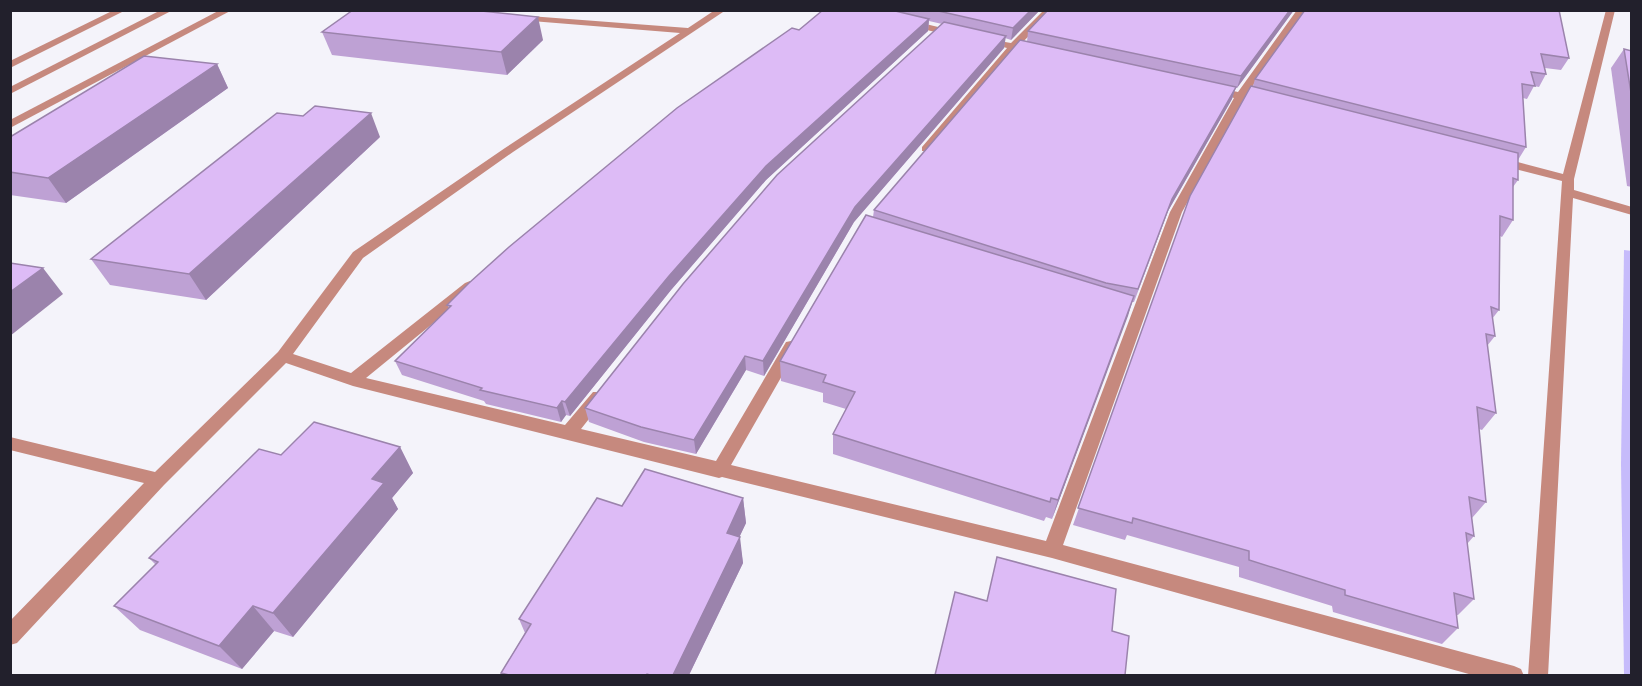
<svg xmlns="http://www.w3.org/2000/svg" width="1642" height="686" font-family="'Sofia Sans Condensed',sans-serif">
	<rect width="100%" height="100%" fill="#f4f3fa"/>
	<!-- forest -->
	<path fill="#c6bbfb" d="M 1624,250 L 1632,251 L 1631,676 L 1624,675 L 1621,464 Z"/>
	<g fill="none" stroke-linecap="round" stroke-linejoin="round">
		<!-- minor -->
		<g fill="#c6897e" fill-rule="evenodd">
			<path d="M 114,10 L 126,10 L 10,68 L 10,61 Z"/>
			<path d="M 161,10 L 173,10 L 10,94 L 10,87 Z"/>
			<path d="M 220,10 L 232,10 L 10,128 L 10,120 Z"/>
			<path d="M 715,10 L 726,10 L 513,152 L 363,258 L 293,354 L 351,373 L 465,283 L 470,281 L 477,286 L 475,289 L 366,378 L 565,425 L 593,392 L 605,392 L 607,396 L 581,429 L 716,461 L 786,342 L 791,341 L 799,346 L 731,465 L 1046,541 L 1170,212 L 1234,98 L 1209,90 L 1214,87 L 1238,92 L 1297,10 L 1306,10 L 1247,94 L 1269,101 L 1264,104 L 1244,100 L 1182,212 L 1063,545 L 1514,666 L 1521,669 L 1524,676 L 1476,676 L 1052,558 L 722,477 L 719,478 L 353,386 L 286,363 L 164,485 L 17,643 L 10,645 L 10,621 L 144,483 L 10,450 L 10,437 L 155,472 L 278,352 L 353,252 L 505,148 L 680,33 L 519,20 L 514,17 L 516,15 L 688,28 Z"/>
			<path d="M 1044,10 L 1054,10 L 1020,45 L 1036,49 L 1036,53 L 1016,50 L 930,151 L 922,151 L 922,147 L 1007,48 L 982,42 L 982,38 L 1011,43 Z"/>
			<path d="M 1606,10 L 1615,10 L 1574,179 L 1574,190 L 1632,207 L 1632,215 L 1573,198 L 1548,676 L 1528,676 L 1562,181 L 1495,164 L 1493,161 L 1499,157 L 1563,174 Z"/>
			<path d="M 909,20 L 959,32 L 961,34 L 956,37 L 906,25 L 906,21 Z"/>
		</g>
	</g>
	<!-- wall -->
	<g fill="#bea1d4">
		<path d="M 823,10 L 1040,10 L 1011,40 L 1005,38 L 1004,48 L 854,222 L 764,376 L 746,370 L 696,454 L 644,442 L 589,422 L 585,408 L 942,24 L 929,21 L 928,31 L 766,180 L 671,290 L 570,416 L 566,415 L 561,422 L 486,404 L 484,401 L 402,375 L 395,361 L 449,308 L 447,305 L 799,30 Z"/>
		<path d="M 1294,10 L 1237,88 L 1235,88 L 1232,99 L 1168,211 L 1134,302 L 1132,302 L 1052,519 L 1046,517 L 1044,521 L 833,454 L 833,434 L 846,409 L 823,402 L 823,393 L 781,381 L 780,361 L 873,217 L 874,210 L 1027,42 L 1028,31 Z"/>
		<path d="M 1305,10 L 1569,58 L 1561,70 L 1545,68 L 1546,74 L 1539,87 L 1534,86 L 1527,99 L 1523,98 L 1526,147 L 1518,160 L 1518,180 L 1513,187 L 1513,220 L 1502,237 L 1500,236 L 1499,310 L 1492,319 L 1495,336 L 1487,346 L 1496,413 L 1482,430 L 1479,429 L 1486,502 L 1472,518 L 1474,536 L 1467,544 L 1474,599 L 1458,615 L 1456,615 L 1458,628 L 1442,644 L 1333,612 L 1332,606 L 1239,577 L 1239,567 L 1127,535 L 1125,540 L 1073,525 L 1190,196 L 1253,86 L 1255,79 Z"/>
		<path d="M 322,32 L 543,40 L 507,75 L 332,55 Z"/>
		<path d="M 1624,49 L 1632,51 L 1632,187 L 1627,186 L 1611,68 Z"/>
		<path d="M 217,64 L 228,88 L 66,203 L 10,195 L 10,137 Z"/>
		<path d="M 380,137 L 206,300 L 110,285 L 91,259 Z"/>
		<path d="M 400,447 L 413,473 L 392,498 L 398,509 L 293,637 L 274,631 L 242,669 L 140,630 L 114,606 L 156,565 L 149,558 Z"/>
		<path d="M 743,498 L 746,523 L 739,537 L 743,563 L 689,675 L 502,675 L 501,673 L 525,633 L 519,619 L 622,506 Z"/>
	</g>
	<!-- shaded-wall -->
	<g fill="#9b83ac">
		<path d="M 1031,10 L 1040,10 L 1011,40 L 1013,28 Z"/>
		<path d="M 1290,10 L 1294,10 L 1237,88 L 1241,76 Z"/>
		<path d="M 538,17 L 543,40 L 507,75 L 501,52 Z"/>
		<path d="M 929,19 L 928,31 L 766,180 L 671,290 L 570,416 L 565,402 L 669,276 L 766,166 Z"/>
		<path d="M 1006,36 L 1004,48 L 854,222 L 764,376 L 763,361 L 855,207 Z"/>
		<path d="M 217,64 L 228,88 L 66,203 L 48,178 Z"/>
		<path d="M 1236,87 L 1232,99 L 1168,211 L 1134,302 L 1172,199 Z"/>
		<path d="M 371,113 L 380,137 L 206,300 L 189,274 Z"/>
		<path d="M 43,268 L 63,294 L 10,336 L 10,292 Z"/>
		<path d="M 1134,296 L 1128,316 L 1052,519 L 1058,500 Z"/>
		<path d="M 745,356 L 746,370 L 696,454 L 694,440 Z"/>
		<path d="M 562,401 L 566,415 L 561,422 L 557,408 Z"/>
		<path d="M 400,447 L 413,473 L 392,498 L 398,509 L 293,637 L 273,613 L 372,479 Z"/>
		<path d="M 743,498 L 746,523 L 732,553 L 740,537 L 743,563 L 689,675 L 673,675 L 727,533 Z"/>
		<path d="M 253,606 L 274,631 L 242,669 L 219,646 Z"/>
	</g>
	<!-- building -->
	<g fill="#ddbbf6" stroke="#9b83ac" stroke-width="1.5">
		<path d="M 353,10 L 472,10 L 538,17 L 501,52 L 322,32 Z"/>
		<path d="M 823,10 L 891,10 L 929,19 L 766,166 L 669,276 L 565,402 L 562,401 L 557,408 L 480,390 L 482,388 L 395,361 L 451,306 L 447,305 L 469,283 L 509,247 L 677,108 L 792,28 L 799,30 Z"/>
		<path d="M 934,10 L 1031,10 L 1013,28 Z"/>
		<path d="M 1048,10 L 1290,10 L 1241,76 L 1028,31 Z"/>
		<path d="M 1305,10 L 1559,10 L 1569,58 L 1541,54 L 1546,74 L 1531,72 L 1535,86 L 1522,84 L 1526,147 L 1255,79 Z"/>
		<path d="M 944,22 L 1006,36 L 855,207 L 763,361 L 745,356 L 694,440 L 641,427 L 585,408 L 683,284 L 777,175 Z"/>
		<path d="M 1020,40 L 1236,87 L 1172,199 L 1138,289 L 1106,283 L 874,210 Z"/>
		<path d="M 1624,49 L 1632,51 L 1632,99 Z"/>
		<path d="M 144,56 L 217,64 L 48,178 L 10,172 L 10,137 Z"/>
		<path d="M 1251,86 L 1518,153 L 1518,180 L 1513,178 L 1513,220 L 1500,216 L 1499,310 L 1491,307 L 1495,336 L 1486,334 L 1496,413 L 1477,407 L 1486,502 L 1469,497 L 1474,536 L 1466,533 L 1474,599 L 1454,593 L 1458,628 L 1345,595 L 1345,590 L 1249,560 L 1249,551 L 1133,518 L 1132,523 L 1078,508 L 1190,196 Z"/>
		<path d="M 315,106 L 371,113 L 189,274 L 91,259 L 277,113 L 303,116 Z"/>
		<path d="M 866,215 L 1134,296 L 1058,500 L 1051,498 L 1050,502 L 833,434 L 855,392 L 823,382 L 826,375 L 780,361 Z"/>
		<path d="M 10,263 L 43,268 L 10,292 Z"/>
		<path d="M 314,422 L 400,447 L 372,479 L 384,483 L 273,613 L 253,606 L 219,646 L 114,606 L 158,562 L 149,558 L 259,449 L 281,455 Z"/>
		<path d="M 645,469 L 743,498 L 727,533 L 740,537 L 673,675 L 650,675 L 647,674 L 646,675 L 509,675 L 501,673 L 531,624 L 519,619 L 597,498 L 622,506 Z"/>
		<path d="M 997,557 L 1116,589 L 1112,631 L 1129,636 L 1125,675 L 935,675 L 955,592 L 987,601 Z"/>
	</g>
	<!-- border -->
	<rect width="1642" height="686" fill="none" stroke="#22202c" stroke-width="24"/>
</svg>
